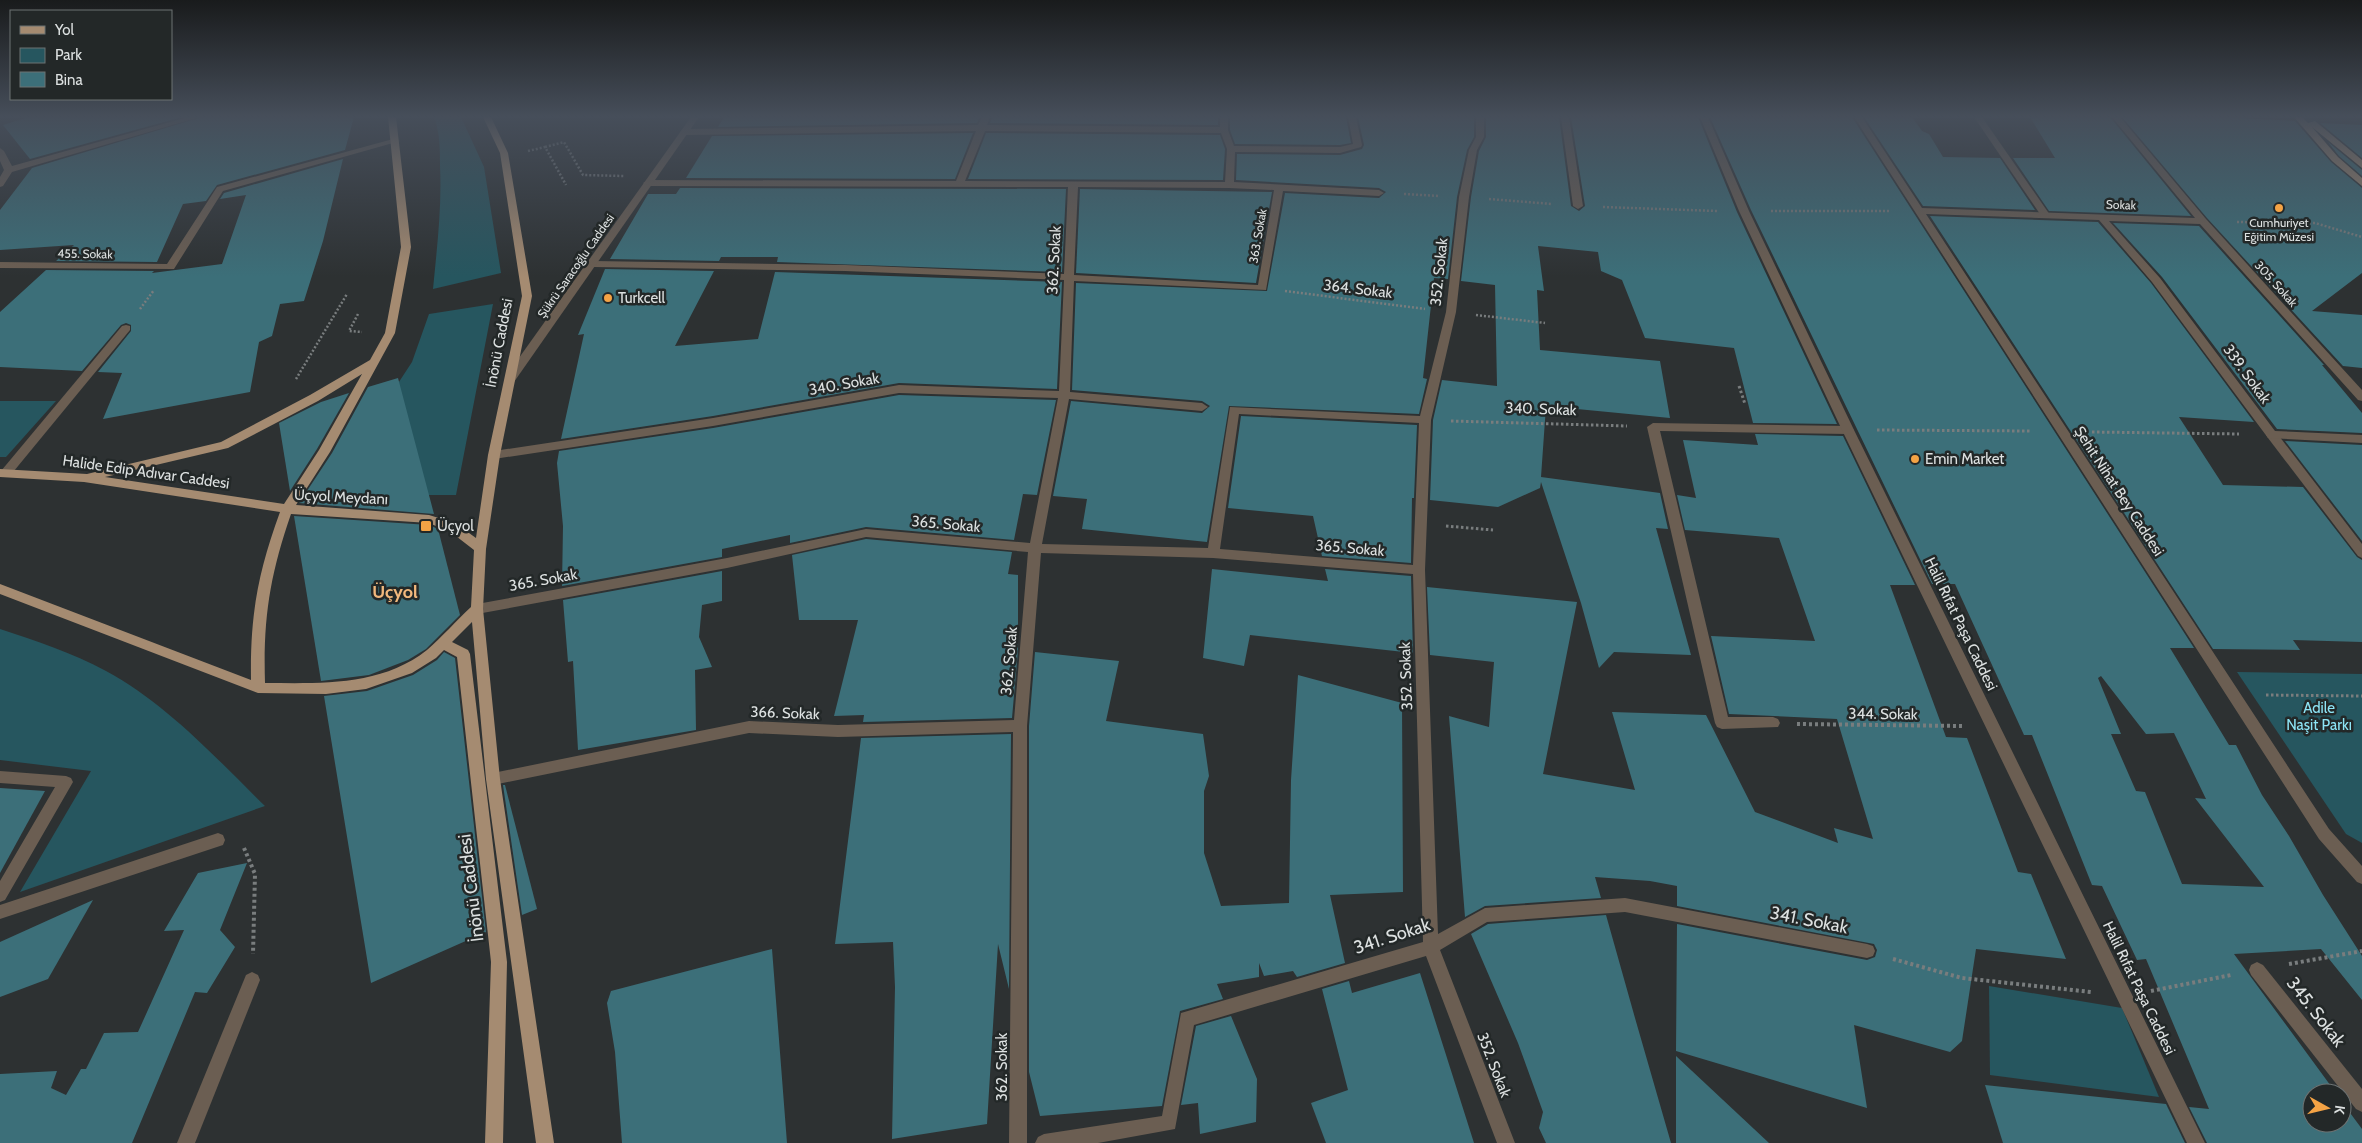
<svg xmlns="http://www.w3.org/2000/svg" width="2362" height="1143" font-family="Cabin,sans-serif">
	<rect width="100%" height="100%" fill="#2d3132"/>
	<!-- green -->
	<g fill="#26565f">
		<path d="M 434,117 L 461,117 L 484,167 L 501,273 L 433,289 C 437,247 442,207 440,166 C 440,149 440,133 434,117 Z"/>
		<path d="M 493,304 L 456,495 L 325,495 L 412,362 L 429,314 Z"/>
		<path d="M 0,401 L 56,401 L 6,457 L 0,457 Z"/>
		<path d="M 0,629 C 36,641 73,653 106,671 C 167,704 216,758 265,806 L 20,892 L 91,771 L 0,760 Z"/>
		<path d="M 2237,672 L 2362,674 L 2362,843 L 2346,834 Z"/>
		<path d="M 1989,986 L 2122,1008 L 2159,1097 L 1990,1075 Z"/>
	</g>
	<!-- building -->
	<g fill="#3c6f79" fill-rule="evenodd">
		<path d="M 28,117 L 182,117 L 30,159 L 3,125 Z"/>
		<path d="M 202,117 L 354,117 L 345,150 L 217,185 L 206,201 L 183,204 L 157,262 L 56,261 L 74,245 L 0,250 L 0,210 L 32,168 Z"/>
		<path d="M 724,117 L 980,117 L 977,123 L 718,127 Z"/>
		<path d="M 992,117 L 1218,117 L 1218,125 L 990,123 Z"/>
		<path d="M 1230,117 L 1346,117 L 1351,143 L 1340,145 L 1235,144 L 1230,130 Z"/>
		<path d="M 1358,117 L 1474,117 L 1474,137 L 1467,150 L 1457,197 L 1448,279 L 1434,278 L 1423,378 L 1427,379 L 1419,414 L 1229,406 L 1207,542 L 1082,529 L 1087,499 L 1053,496 L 1071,401 L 1202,413 L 1210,406 L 1202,401 L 1072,390 L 1076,283 L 1267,291 L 1285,193 L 1379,198 L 1386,192 L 1379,188 L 1236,180 L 1237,154 L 1340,155 L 1362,149 L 1364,145 Z"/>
		<path d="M 1486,117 L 1559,117 L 1571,206 L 1579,211 L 1585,206 L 1571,117 L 1698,117 L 1737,212 L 1837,424 L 1753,423 L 1734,348 L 1645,338 L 1622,280 L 1601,271 L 1598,252 L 1538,246 L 1544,291 L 1537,290 L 1540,350 L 1660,361 L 1670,418 L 1546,406 L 1541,477 L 1660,493 L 1668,529 L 1656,528 L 1691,655 L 1614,652 L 1599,668 L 1581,603 L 1541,482 L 1540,488 L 1498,507 L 1430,500 L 1433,420 L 1442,380 L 1497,386 L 1495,285 L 1461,281 L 1471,197 L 1479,151 L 1486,137 Z"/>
		<path d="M 1710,117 L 1852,117 L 2194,648 L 2170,648 L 2229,745 L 2236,745 L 2262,795 L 2289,836 L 2323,895 L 2362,956 L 2362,1000 L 2321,949 L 2234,954 L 2336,1093 L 2312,1093 L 2312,1123 L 2342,1123 L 2342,1102 L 2362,1129 L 2362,1143 L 2207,1143 L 2189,1107 L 2209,1109 L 2146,959 L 2137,960 L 2102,886 L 2092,885 L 2032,735 L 2024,735 L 1955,584 L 1932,584 L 1751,210 ZM 2101,676 L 2146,734 L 2174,733 L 2206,799 L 2195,798 L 2264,887 L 2182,884 L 2145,792 L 2136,791 L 2111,734 L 2121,734 L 2098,678 Z"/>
		<path d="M 1864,117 L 1912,117 L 1922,131 L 1929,134 L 1943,157 L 2000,158 L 2035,210 L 1923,206 Z"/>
		<path d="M 2030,117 L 2110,117 L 2191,216 L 2049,211 L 2013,158 L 2055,158 Z"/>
		<path d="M 2122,117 L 2222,117 L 2295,121 L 2331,162 L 2362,188 L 2362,273 L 2312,311 L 2362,315 L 2362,368 L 2343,366 L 2207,218 Z"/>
		<path d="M 2320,123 L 2362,125 L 2362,158 Z"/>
		<path d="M 973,133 L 955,179 L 686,178 L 712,136 Z"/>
		<path d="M 986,133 L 1220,135 L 1225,149 L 1223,180 L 968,179 Z"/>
		<path d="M 2328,142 L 2362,170 L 2362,176 L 2339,156 Z"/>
		<path d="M 343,159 L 323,241 L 304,301 L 280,304 L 272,336 L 259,342 L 250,392 L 103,419 L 122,373 L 98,372 L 131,331 L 131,325 L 126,323 L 121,325 L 82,371 L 0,367 L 0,312 L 46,270 L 154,271 L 152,273 L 222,264 L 246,195 L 220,199 L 224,193 Z"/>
		<path d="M 680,188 L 1066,189 L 1062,272 L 777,262 L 778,257 L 721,257 L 719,261 L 610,259 L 648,194 L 676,194 Z"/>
		<path d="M 1080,189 L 1272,192 L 1256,283 L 1076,273 Z"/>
		<path d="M 1930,216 L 2098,222 L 2151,283 L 2254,422 L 2179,417 L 2223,485 L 2303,487 L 2357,557 L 2362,560 L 2362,642 L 2293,640 L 2300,650 L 2213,649 Z"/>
		<path d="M 2113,223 L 2199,226 L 2324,365 L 2322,365 L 2362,413 L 2362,433 L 2277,429 L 2162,277 Z"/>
		<path d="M 605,269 L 714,271 L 675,346 L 758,339 L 775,272 L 1062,282 L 1057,389 L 899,383 L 713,416 L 561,439 L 584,334 L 578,335 Z"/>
		<path d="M 398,378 L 434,514 L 299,503 L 332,453 L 368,387 Z"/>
		<path d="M 349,393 L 317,449 L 290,491 L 279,423 L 321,402 Z"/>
		<path d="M 899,395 L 1056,400 L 1037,495 L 1023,494 L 1014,540 L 866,527 L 790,543 L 790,535 L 722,549 L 722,557 L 562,586 L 563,526 L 557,463 L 559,451 L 713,428 Z"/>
		<path d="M 1241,416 L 1417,425 L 1414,498 L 1412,498 L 1411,563 L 1322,556 L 1313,516 L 1228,508 Z"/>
		<path d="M 1755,434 L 1843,436 L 1915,585 L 1890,585 L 1946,737 L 1967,738 L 2018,872 L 2031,874 L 2066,959 L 1976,949 L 1962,1041 L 1950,1052 L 1854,1025 L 1867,1108 L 1676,1051 L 1677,924 L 1867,960 L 1875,957 L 1877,950 L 1874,944 L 1677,906 L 1677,886 L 1650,881 L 1595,877 L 1601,898 L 1485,906 L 1465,917 L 1449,716 L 1489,727 L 1494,662 L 1430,655 L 1427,587 L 1577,602 L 1543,774 L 1635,790 L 1612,712 L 1706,715 L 1755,812 L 1838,843 L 1834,828 L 1873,839 L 1837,719 L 1729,714 L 1711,636 L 1815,641 L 1779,538 L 1685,530 L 1677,495 L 1696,498 L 1683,440 L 1758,445 Z"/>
		<path d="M 2285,441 L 2362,445 L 2362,541 Z"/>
		<path d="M 294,516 L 429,525 L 438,529 L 460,615 L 426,649 L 408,660 L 369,675 L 321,681 Z"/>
		<path d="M 866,539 L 1012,552 L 1008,574 L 1018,575 L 1018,650 L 1012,718 L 863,722 L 864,715 L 834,716 L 858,620 L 799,620 L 792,555 Z"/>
		<path d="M 1212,569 L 1328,581 L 1325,569 L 1411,576 L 1413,653 L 1250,635 L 1244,666 L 1203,658 Z"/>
		<path d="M 722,571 L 722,601 L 702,605 L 699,637 L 712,667 L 695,670 L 696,730 L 578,750 L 573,661 L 568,662 L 563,600 Z"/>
		<path d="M 444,652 L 455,658 L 486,932 L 371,983 L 324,696 L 367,691 L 413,675 L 437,660 Z"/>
		<path d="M 1035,652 L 1119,661 L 1106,721 L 1203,734 L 1209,776 L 1204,791 L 1204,853 L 1221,906 L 1289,903 L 1291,780 L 1298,675 L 1402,703 L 1403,892 L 1330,895 L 1345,963 L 1297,977 L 1293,971 L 1264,976 L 1259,963 L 1259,977 L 1217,984 L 1223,999 L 1180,1011 L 1162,1106 L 1040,1116 L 1029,1072 L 1029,726 Z"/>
		<path d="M 1011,734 L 1009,989 L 998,944 L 987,1124 L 892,1139 L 895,987 L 893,942 L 835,944 L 861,738 Z"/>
		<path d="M 503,785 L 505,785 L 537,909 L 522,915 Z"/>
		<path d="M 0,788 L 45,791 L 0,873 Z"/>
		<path d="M 247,863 L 220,930 L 235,947 L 207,993 L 195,992 L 132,1143 L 0,1143 L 0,1074 L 57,1071 L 51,1088 L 66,1095 L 81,1069 L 86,1069 L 104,1033 L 138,1032 L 184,930 L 164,931 L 198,873 Z"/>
		<path d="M 93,900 L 48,979 L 0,997 L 0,942 Z"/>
		<path d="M 1606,915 L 1635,1018 L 1671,1143 L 1546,1143 L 1539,1128 L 1543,1112 L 1518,1043 L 1471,934 L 1488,924 Z"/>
		<path d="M 772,949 L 787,1143 L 622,1143 L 615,1052 L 607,1003 L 611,991 Z"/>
		<path d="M 1420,973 L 1474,1143 L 1326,1143 L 1311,1103 L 1348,1090 L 1322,989 L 1349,981 L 1352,993 Z"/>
		<path d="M 1231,1016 L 1257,1079 L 1256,1122 L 1200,1134 L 1198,1103 L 1181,1105 L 1196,1026 Z"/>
		<path d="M 1676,1056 L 1769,1143 L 1676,1143 Z"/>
		<path d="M 1985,1085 L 2166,1104 L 2185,1143 L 2003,1143 Z"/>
	</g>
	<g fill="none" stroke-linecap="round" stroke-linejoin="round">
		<!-- path-far2 -->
		<g stroke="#797d7e" stroke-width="2.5" stroke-dasharray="2 2" stroke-linecap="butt">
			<path d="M 545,147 L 564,142 L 583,175 L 624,176"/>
			<path d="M 528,151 L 545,147 L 566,185"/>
			<path d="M 1404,194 L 1440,196"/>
			<path d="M 1489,199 L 1552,204"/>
			<path d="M 1603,207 L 1717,211"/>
			<path d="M 1771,211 L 1889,211"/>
			<path d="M 2237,222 L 2315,223 L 2362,237"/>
			<path d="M 1285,291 L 1425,309"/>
			<path d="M 140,309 L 154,290"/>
			<path d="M 358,314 L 349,331 L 362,332"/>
			<path d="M 1476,315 L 1545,323"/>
			<path d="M 296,379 L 347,294"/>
		</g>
		<!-- path-far1 -->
		<g stroke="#797d7e" stroke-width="3" stroke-dasharray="2.5 2.5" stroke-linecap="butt">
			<path d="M 1739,386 L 1745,404"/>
			<path d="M 1451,421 L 1627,426"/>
			<path d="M 1877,430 L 2031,431"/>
			<path d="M 2092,432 L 2239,434"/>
			<path d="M 1446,526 L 1493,530"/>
			<path d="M 2266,695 L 2362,696"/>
		</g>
		<!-- path -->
		<g stroke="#797d7e" stroke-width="4" stroke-dasharray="3 3" stroke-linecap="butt">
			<path d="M 1797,724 L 1963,726"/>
			<path d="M 244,848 L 255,874 L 253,954"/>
			<path d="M 1893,959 L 1962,978 L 2091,992"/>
			<path d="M 2289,964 L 2362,951"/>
			<path d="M 2151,991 L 2231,975"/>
		</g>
		<!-- service -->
		<g fill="#6b5e52" fill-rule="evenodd">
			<path d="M 1974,117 L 1982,117 L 2050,215 L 2048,217 L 2042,217 Z"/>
			<path d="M 126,325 L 130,326 L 130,330 L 9,477 L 1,477 L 1,471 L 122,326 Z"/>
			<path d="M 2272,431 L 2276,432 L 2362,544 L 2362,558 L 2358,556 L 2268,438 L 2266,435 Z"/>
			<path d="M 0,771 L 66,776 L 71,778 L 73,782 L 5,900 L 0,902 L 0,881 L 55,787 L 0,783 Z"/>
			<path d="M 218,833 L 223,835 L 225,840 L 223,845 L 0,919 L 0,905 Z"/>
			<path d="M 252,972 L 258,975 L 260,980 L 195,1143 L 177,1143 L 246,975 Z"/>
		</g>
		<!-- minor -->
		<g fill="#6b5e52" fill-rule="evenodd">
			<path d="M 188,117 L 200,117 L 12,172 L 3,186 L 0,187 L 0,177 L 4,170 L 0,161 L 0,148 L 4,151 L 12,166 Z"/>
			<path d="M 982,117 L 990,117 L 987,125 L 1220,127 L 1220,117 L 1228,117 L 1228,130 L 1234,146 L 1340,147 L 1353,144 L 1348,117 L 1356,117 L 1362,145 L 1361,147 L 1340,153 L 1235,152 L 1234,182 L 1379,190 L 1384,193 L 1379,196 L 1283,191 L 1266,290 L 1074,281 L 1070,392 L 1202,403 L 1208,407 L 1202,411 L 1069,399 L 1042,544 L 1208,548 L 1230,407 L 1420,416 L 1446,312 L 1459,197 L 1469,150 L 1476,137 L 1476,117 L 1484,117 L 1484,137 L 1477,150 L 1469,197 L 1456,312 L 1431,420 L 1425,570 L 1438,934 L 1485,908 L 1625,898 L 1867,944 L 1873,946 L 1875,951 L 1873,956 L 1867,958 L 1625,912 L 1487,922 L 1440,950 L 1515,1143 L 1497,1143 L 1426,956 L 1194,1025 L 1175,1129 L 1098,1143 L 1035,1143 L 1038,1137 L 1044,1134 L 1162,1116 L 1181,1013 L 1423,942 L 1413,574 L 1213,558 L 1041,553 L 1027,726 L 1027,1143 L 1009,1143 L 1013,732 L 838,737 L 749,733 L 493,785 L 488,783 L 486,779 L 488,775 L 493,773 L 749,721 L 838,725 L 1014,720 L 1028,552 L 866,537 L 727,568 L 477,614 L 472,613 L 471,609 L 472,605 L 477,604 L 727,558 L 866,529 L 1030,543 L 1058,398 L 899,393 L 713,426 L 494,459 L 488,455 L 494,451 L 713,418 L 899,385 L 1059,391 L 1064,280 L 845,271 L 594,267 L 589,264 L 594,261 L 845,265 L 1064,274 L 1068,187 L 648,186 L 643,183 L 648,180 L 956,181 L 976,131 L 684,135 L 680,132 L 684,129 L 978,125 ZM 985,131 L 1221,133 L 1227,149 L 1225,182 L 965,181 ZM 1078,187 L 1229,188 L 1274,190 L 1258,285 L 1074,275 ZM 1239,414 L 1419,423 L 1413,565 L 1220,549 Z"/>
			<path d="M 1561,117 L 1569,117 L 1583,206 L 1578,209 L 1573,206 Z"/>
			<path d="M 1854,117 L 1862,117 L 1922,208 L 2195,218 L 2112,117 L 2120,117 L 2206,219 L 2362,390 L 2362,401 L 2358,400 L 2200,224 L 2109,221 L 2160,278 L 2275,431 L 2362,435 L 2362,443 L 2268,438 L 2152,282 L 2099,220 L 1926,214 L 2329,829 L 2362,866 L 2362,884 L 2357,882 L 2319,839 Z"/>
			<path d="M 393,139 L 400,141 L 223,191 L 174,269 L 0,268 L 0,262 L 167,264 L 217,187 Z"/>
			<path d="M 1653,423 L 1848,426 L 1854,430 L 1848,434 L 1660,431 L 1728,717 L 1773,717 L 1778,719 L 1780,723 L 1778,727 L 1722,729 L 1717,727 L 1715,723 L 1647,427 Z"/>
			<path d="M 2257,962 L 2263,965 L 2362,1089 L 2362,1112 L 2356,1109 L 2251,975 L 2249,970 L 2251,965 Z"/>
		</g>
		<!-- tertiary -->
		<g fill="#6b5e52" fill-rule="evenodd">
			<path d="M 691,117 L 699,117 L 514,382 L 506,382 L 505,379 L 506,376 Z"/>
			<path d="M 1700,117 L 1708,117 L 1749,211 L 1854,430 L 2205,1143 L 2187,1143 L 1842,430 L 1739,211 Z"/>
		</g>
		<!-- primary -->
		<g fill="#a58b71" fill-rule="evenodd">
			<path d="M 388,117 L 396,117 L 411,247 L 395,333 L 330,452 L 296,505 L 429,515 L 455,523 L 476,538 L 488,455 L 522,296 L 500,153 L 483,117 L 491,117 L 508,153 L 532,296 L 500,455 L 486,549 L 483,609 L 500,779 L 554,1143 L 536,1143 L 486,779 L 472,622 L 452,642 L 468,650 L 470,654 L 507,962 L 503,1143 L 485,1143 L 491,962 L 457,657 L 444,650 L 436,658 L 412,673 L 366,689 L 326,694 L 258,693 L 0,594 L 0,584 L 251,680 C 250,615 258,572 280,512 L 84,482 L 0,477 L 0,469 L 87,474 L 221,442 L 310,395 L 370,360 L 385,333 L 401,247 ZM 362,374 L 319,450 L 284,504 L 105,477 L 228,448 L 318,401 ZM 291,514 L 429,523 L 452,533 L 474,550 L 471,607 C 456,621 442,637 427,650 C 380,687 320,683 265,683 C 263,618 270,575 291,514 Z"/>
			<path d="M 2294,117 L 2302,117 L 2308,123 L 2315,121 L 2362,160 L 2362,168 L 2312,127 L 2338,157 L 2362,178 L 2362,186 L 2332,161 Z"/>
		</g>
	</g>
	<!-- sky -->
	<linearGradient id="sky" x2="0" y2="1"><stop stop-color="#191b1c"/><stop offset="0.42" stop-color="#464e5a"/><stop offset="1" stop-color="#464e5a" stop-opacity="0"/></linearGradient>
	<rect width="2362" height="277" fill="url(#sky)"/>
	<!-- markers -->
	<g fill="#f4a345" stroke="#232828" stroke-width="2">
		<circle cx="2279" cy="208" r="5"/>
		<circle cx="608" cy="298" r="5"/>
		<circle cx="1915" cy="459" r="5"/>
		<rect x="420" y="520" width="12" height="12" rx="2.5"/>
	</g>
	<g text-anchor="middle" stroke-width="5" stroke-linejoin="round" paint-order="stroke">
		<!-- far-street labels -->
		<g font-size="12" fill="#dde1e1" stroke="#232828">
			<text transform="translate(2121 205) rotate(2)" y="4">Sokak</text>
			<text transform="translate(1258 236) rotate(-80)" y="4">363. Sokak</text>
			<text transform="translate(85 254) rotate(1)" y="4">455. Sokak</text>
			<text transform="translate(576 266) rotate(-55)" y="4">Şükrü Saracoğlu Caddesi</text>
			<text transform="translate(2276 284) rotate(48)" y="4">305. Sokak</text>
		</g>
		<!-- far-poi labels -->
		<g font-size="12" fill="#dde1e1" stroke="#232828">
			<text x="2279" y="227">Cumhuriyet<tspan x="2279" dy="14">Eğitim Müzesi</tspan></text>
		</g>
		<!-- street labels -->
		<g font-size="15" fill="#dde1e1" stroke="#232828">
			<text transform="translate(1054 260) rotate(-87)" y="5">362. Sokak</text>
			<text transform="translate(1439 272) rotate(-84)" y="5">352. Sokak</text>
			<text transform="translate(1358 289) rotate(7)" y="5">364. Sokak</text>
			<text transform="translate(499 343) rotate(-79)" y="5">İnönü Caddesi</text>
			<text transform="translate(2247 374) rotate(54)" y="5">339. Sokak</text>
			<text transform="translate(844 384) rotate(-10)" y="5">340. Sokak</text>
			<text transform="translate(1541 409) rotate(2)" y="5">340. Sokak</text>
			<text transform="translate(146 472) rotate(8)" y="5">Halide Edip Adıvar Caddesi</text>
			<text transform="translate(2119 491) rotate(57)" y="5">Şehit Nihat Bey Caddesi</text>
			<text transform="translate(341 497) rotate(3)" y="5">Üçyol Meydanı</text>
			<text transform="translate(946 524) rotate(5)" y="5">365. Sokak</text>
			<text transform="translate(1350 548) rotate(5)" y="5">365. Sokak</text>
			<text transform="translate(543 580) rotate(-10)" y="5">365. Sokak</text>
			<text transform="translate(1961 624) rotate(64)" y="5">Halil Rıfat Paşa Caddesi</text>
			<text transform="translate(1009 661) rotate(-85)" y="5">362. Sokak</text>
			<text transform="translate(1406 676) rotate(-92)" y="5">352. Sokak</text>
			<text transform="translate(785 713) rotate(2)" y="5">366. Sokak</text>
			<text transform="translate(1883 714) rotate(1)" y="5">344. Sokak</text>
			<text transform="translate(2139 988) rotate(64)" y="5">Halil Rıfat Paşa Caddesi</text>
			<text transform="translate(1494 1065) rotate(69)" y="5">352. Sokak</text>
			<text transform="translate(1002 1067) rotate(-90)" y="5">362. Sokak</text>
		</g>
		<!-- poi labels -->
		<g font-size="15" fill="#dde1e1" stroke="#232828" text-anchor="start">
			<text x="618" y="303">Turkcell</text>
			<text x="1925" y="464">Emin Market</text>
			<text x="437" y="531">Üçyol</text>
		</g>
		<!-- park labels -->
		<g font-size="15" fill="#8de4f5" stroke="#232828">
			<text x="2319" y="713">Adile<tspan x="2319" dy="17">Naşit Parkı</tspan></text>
		</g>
		<!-- quarter labels -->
		<g font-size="18" font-weight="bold" fill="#f1b87d" stroke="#232828">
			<text x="395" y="598">Üçyol</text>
		</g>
		<!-- near-street labels -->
		<g font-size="18" fill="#dde1e1" stroke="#232828">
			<text transform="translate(471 888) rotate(-97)" y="6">İnönü Caddesi</text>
			<text transform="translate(1809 920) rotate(11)" y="6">341. Sokak</text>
			<text transform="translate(1392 936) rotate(-18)" y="6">341. Sokak</text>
			<text transform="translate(2316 1012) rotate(52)" y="6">345. Sokak</text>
		</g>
	</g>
	<!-- legend -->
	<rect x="10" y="10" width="162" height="90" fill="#232828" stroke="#6d7272"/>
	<rect x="20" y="26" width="25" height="8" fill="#a58b71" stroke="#6d7272"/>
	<text x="55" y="35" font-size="15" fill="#dde1e1">Yol</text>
	<rect x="20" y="48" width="25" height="15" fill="#26565f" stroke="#6d7272"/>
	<text x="55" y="60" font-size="15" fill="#dde1e1">Park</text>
	<rect x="20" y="72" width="25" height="15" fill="#3c6f79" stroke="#6d7272"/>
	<text x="55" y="85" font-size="15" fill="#dde1e1">Bina</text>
	<!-- north arrow -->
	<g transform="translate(2327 1108) rotate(98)"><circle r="24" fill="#232828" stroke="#6d7272"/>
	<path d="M0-4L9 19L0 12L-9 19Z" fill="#f4a345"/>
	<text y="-8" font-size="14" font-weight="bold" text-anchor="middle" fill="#dde1e1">K</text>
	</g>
</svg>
